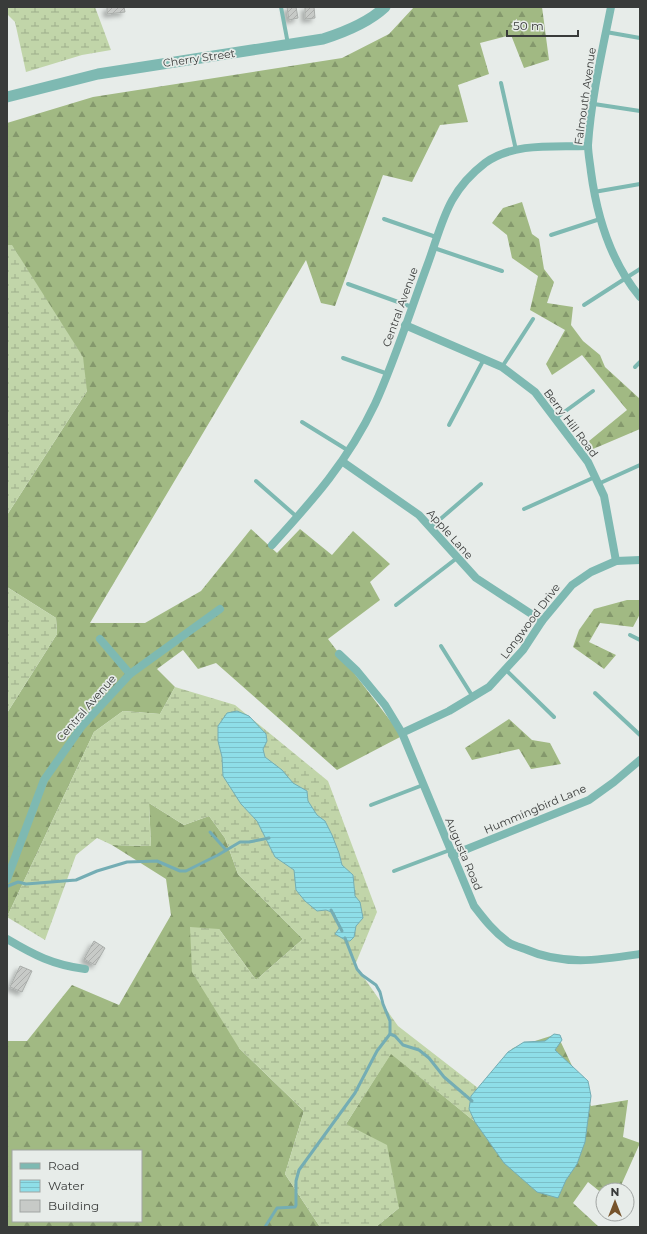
<svg xmlns="http://www.w3.org/2000/svg" width="647" height="1234" font-family="Montserrat,sans-serif">
	<defs>
		<pattern id="forest-firs" width="22" height="20" patternUnits="userSpaceOnUse"><rect width="22" height="20" fill="#a1b983"/><path d="M5 1l3.5 6h-7zM16 11l3.5 6h-7z" fill="#84986c"/></pattern>
		<pattern id="wetland-marsh" width="20" height="14" patternUnits="userSpaceOnUse"><rect width="20" height="14" fill="#c1d5a9"/><path d="M1 5h8M5 5V1M11 12h8M15 12V8" fill="none" stroke="#9eae8b"/></pattern>
		<pattern id="water-rules" width="6" height="5" patternUnits="userSpaceOnUse"><rect width="6" height="5" fill="#8edee8"/><path d="M0 2.5h6" fill="none" stroke="#7bbfc8"/></pattern>
		<pattern id="building-hatch" width="6" height="6" patternUnits="userSpaceOnUse"><rect width="6" height="6" fill="#c7cac7"/><path d="M-1 1l2-2M0 6l6-6M5 7l2-2" fill="none" stroke="#acaeac"/></pattern>
		<filter id="shadow"><feDropShadow dx="-3.5" dy="3.5" stdDeviation="2" flood-color="#0004"/></filter>
	</defs>
	<rect width="100%" height="100%" fill="#e7ece9"/>
	<!-- forest -->
	<g fill="url(#forest-firs)" fill-rule="evenodd">
		<path d="M 414,7 L 542,7 L 549,60 L 524,68 L 511,35 L 480,43 L 489,74 L 458,85 L 468,122 L 440,125 L 412,182 L 383,175 L 335,306 L 321,303 L 306,260 L 90,623 L 145,623 L 201,591 L 251,529 L 277,553 L 300,529 L 332,555 L 353,531 L 390,564 L 370,582 L 380,600 L 328,639 L 402,736 L 337,770 L 216,663 L 198,669 L 183,650 L 157,669 L 175,687 L 160,714 L 123,711 L 94,732 L 7,917 L 7,713 L 57,634 L 56,618 L 7,587 L 7,515 L 87,391 L 12,246 L 7,245 L 7,123 L 93,97 L 342,58 L 389,34 Z"/>
		<path d="M 522,202 L 532,234 L 539,239 L 544,269 L 554,282 L 547,303 L 573,307 L 571,325 L 583,341 L 600,355 L 605,367 L 640,399 L 640,429 L 593,449 L 589,441 L 627,410 L 582,355 L 552,375 L 546,364 L 565,330 L 530,310 L 538,276 L 512,258 L 507,235 L 492,223 L 503,208 Z"/>
		<path d="M 627,600 L 640,600 L 640,614 L 633,627 L 600,623 L 589,642 L 616,655 L 604,669 L 573,647 L 579,630 L 594,609 Z"/>
		<path d="M 509,719 L 532,740 L 550,743 L 561,764 L 531,769 L 519,749 L 472,760 L 465,748 Z"/>
		<path d="M 149,803 L 184,825 L 209,816 L 225,838 L 238,874 L 303,939 L 256,980 L 219,929 L 239,1048 L 304,1111 L 285,1174 L 320,1227 L 7,1227 L 7,1041 L 27,1041 L 72,985 L 119,1005 L 171,915 L 166,879 L 112,845 L 151,846 ZM 13,1151 L 141,1151 L 141,1221 L 13,1221 Z"/>
		<path d="M 557,1034 L 591,1106 L 628,1100 L 623,1137 L 640,1143 L 619,1190 L 603,1190 L 603,1194 L 588,1182 L 573,1203 L 599,1227 L 376,1227 L 399,1208 L 346,1124 L 391,1053 L 474,1121 L 478,1088 L 513,1048 Z"/>
	</g>
	<!-- wetland -->
	<g fill="url(#wetland-marsh)">
		<path d="M 7,7 L 95,7 L 111,50 L 82,55 L 26,72 L 15,22 L 7,14 Z"/>
		<path d="M 7,245 L 12,245 L 83,357 L 87,391 L 7,515 Z"/>
		<path d="M 7,587 L 56,618 L 57,634 L 7,713 Z"/>
		<path d="M 175,687 L 235,705 L 328,781 L 377,912 L 355,965 L 398,1026 L 478,1088 L 474,1121 L 391,1054 L 346,1124 L 387,1145 L 399,1208 L 376,1227 L 320,1227 L 285,1174 L 304,1111 L 239,1048 L 192,972 L 190,927 L 219,929 L 256,980 L 303,939 L 238,874 L 225,838 L 209,816 L 184,825 L 149,803 L 151,846 L 112,845 L 97,838 L 76,855 L 45,940 L 7,917 L 94,732 L 123,711 L 160,714 Z"/>
	</g>
	<!-- water -->
	<g fill="url(#water-rules)" stroke="#74adb4">
		<path d="M 237,711 L 249,716 L 266,734 L 267,741 L 263,749 L 265,757 L 282,770 L 293,783 L 307,791 L 308,801 L 317,815 L 325,821 L 332,835 L 339,853 L 342,865 L 353,875 L 355,896 L 360,902 L 363,918 L 356,926 L 354,937 L 350,941 L 347,941 L 335,934 L 340,927 L 334,913 L 326,910 L 317,911 L 305,901 L 296,890 L 294,870 L 275,857 L 257,821 L 241,804 L 223,776 L 222,757 L 218,741 L 218,726 L 227,713 Z"/>
		<path d="M 554,1034 L 560,1035 L 562,1040 L 555,1050 L 588,1081 L 591,1096 L 585,1142 L 577,1164 L 566,1180 L 558,1198 L 537,1192 L 504,1163 L 475,1122 L 469,1109 L 471,1096 L 508,1052 L 524,1042 L 545,1041 Z"/>
	</g>
	<g fill="none" stroke-linecap="round" stroke-linejoin="round">
		<!-- stream -->
		<g stroke="#74adb4" stroke-width="3">
			<path d="M 210,832 L 226,850"/>
			<path d="M 8,886 L 18,882 L 26,884 L 76,880 L 97,871 L 127,862 L 157,861 L 180,871 L 186,871 L 218,855 L 240,842 L 249,842 L 269,838"/>
			<path d="M 331,910 L 342,931"/>
			<path d="M 390,1034 L 395,1036 L 403,1045 L 419,1050 L 429,1058 L 444,1077 L 472,1101"/>
			<path d="M 265,1227 L 277,1208 L 295,1207 L 296,1205 L 296,1181 L 299,1170 L 355,1093 L 377,1051 L 390,1034 L 390,1021 L 383,1004 L 380,992 L 376,985 L 362,975 L 357,969 L 345,938"/>
		</g>
	</g>
	<!-- building -->
	<g fill="url(#building-hatch)" stroke="#a9adaa" filter="url(#shadow)">
		<path d="M 107,7 L 124,7 L 125,12 L 107,14 Z"/>
		<path d="M 287,7 L 296,7 L 298,18 L 289,20 Z"/>
		<path d="M 305,7 L 314,7 L 315,18 L 305,19 Z"/>
		<path d="M 94,941 L 105,948 L 95,965 L 84,959 Z"/>
		<path d="M 20,966 L 32,971 L 22,992 L 10,987 Z"/>
	</g>
	<g fill="none" stroke-linecap="round" stroke-linejoin="round">
		<!-- service -->
		<g stroke="#7eb9b2" stroke-width="4">
			<path d="M 281,7 L 288,44"/>
			<path d="M 606,32 L 640,38"/>
			<path d="M 501,83 L 516,150"/>
			<path d="M 594,104 L 640,111"/>
			<path d="M 594,192 L 640,184"/>
			<path d="M 384,219 L 436,237"/>
			<path d="M 551,235 L 600,219"/>
			<path d="M 434,248 L 502,271"/>
			<path d="M 348,284 L 412,307"/>
			<path d="M 584,305 L 640,269"/>
			<path d="M 343,358 L 388,374"/>
			<path d="M 502,367 L 533,319"/>
			<path d="M 635,367 L 640,362"/>
			<path d="M 556,418 L 593,391"/>
			<path d="M 302,422 L 349,451"/>
			<path d="M 449,425 L 484,359"/>
			<path d="M 256,481 L 297,517"/>
			<path d="M 598,484 L 640,465"/>
			<path d="M 524,509 L 595,477"/>
			<path d="M 430,528 L 481,484"/>
			<path d="M 396,605 L 457,558"/>
			<path d="M 630,635 L 640,640"/>
			<path d="M 441,646 L 473,697"/>
			<path d="M 506,670 L 554,717"/>
			<path d="M 595,693 L 640,735"/>
			<path d="M 371,805 L 423,785"/>
			<path d="M 394,871 L 450,850"/>
		</g>
		<!-- minor -->
		<g stroke="#7eb9b2" stroke-width="8">
			<path d="M 611,7 C 602,52 591,99 588,145 C 588,153 590,163 591,172 C 597,217 610,261 640,297"/>
			<path d="M 405,325 L 502,367 L 535,392 L 588,462 L 604,496 L 616,561"/>
			<path d="M 343,462 L 419,515 L 476,578 L 542,621"/>
			<path d="M 272,545 C 313,500 348,461 375,404 C 395,360 410,312 427,266 C 443,223 446,193 485,163 C 514,142 555,147 588,146"/>
			<path d="M 100,639 L 130,674"/>
			<path d="M 339,654 L 357,671 L 385,705 L 402,733 L 474,906 C 484,919 494,932 508,942 C 512,945 519,947 525,949 C 563,966 600,960 640,954"/>
			<path d="M 402,733 L 449,711 L 489,687 L 523,650 L 542,621 L 572,585 L 591,572 L 616,561 L 640,560"/>
			<path d="M 452,855 L 589,800 L 614,782 L 640,760"/>
			<path d="M 7,879 L 44,780 L 82,726 L 130,674 L 220,609"/>
			<path d="M 7,939 C 34,955 53,965 85,969"/>
		</g>
		<!-- tertiary -->
		<path stroke="#7eb9b2" stroke-width="11" d="M 7,97 L 98,74 L 323,39 C 345,32 368,23 385,7"/>
	</g>
	<g text-anchor="middle" stroke-width="3.5" stroke-linejoin="round" paint-order="stroke">
		<!-- street labels -->
		<g font-size="11" fill="#393b3a" stroke="#e7ece9">
			<text transform="translate(199 58) rotate(-8)" y="4">Cherry Street</text>
			<text transform="translate(585 96) rotate(-82)" y="4">Falmouth Avenue</text>
			<text transform="translate(400 307) rotate(-70)" y="4">Central Avenue</text>
			<text transform="translate(571 423) rotate(53)" y="4">Berry Hill Road</text>
			<text transform="translate(450 534) rotate(48)" y="4">Apple Lane</text>
			<text transform="translate(530 621) rotate(-53)" y="4">Longwood Drive</text>
			<text transform="translate(86 708) rotate(-49)" y="4">Central Avenue</text>
			<text transform="translate(535 809) rotate(-23)" y="4">Hummingbird Lane</text>
			<text transform="translate(464 854) rotate(67)" y="4">Augusta Road</text>
		</g>
	</g>
	<!-- border -->
	<rect width="647" height="1234" fill="none" stroke="#393b3a" stroke-width="16"/>
	<!-- legend -->
	<rect x="12" y="1150" width="130" height="72" fill="#e7ece9" stroke="#a1a5a3"/>
	<rect x="20" y="1163" width="20" height="6" fill="#7eb9b2" stroke="#a1a5a3"/>
	<text x="48" y="1170" font-size="12" fill="#393b3a">Road</text>
	<rect x="20" y="1180" width="20" height="12" fill="url(#water-rules)" stroke="#a1a5a3"/>
	<text x="48" y="1190" font-size="12" fill="#393b3a">Water</text>
	<rect x="20" y="1200" width="20" height="12" fill="#c7cac7" stroke="#a1a5a3"/>
	<text x="48" y="1210" font-size="12" fill="#393b3a">Building</text>
	<!-- north arrow -->
	<g transform="translate(615 1202)"><circle r="19" fill="#e7ece9" stroke="#a1a5a3"/>
	<path d="M0-3L7 15L0 10L-7 15Z" fill="#76532b"/>
	<text y="-6" font-size="11" font-weight="bold" text-anchor="middle" fill="#393b3a">N</text>
	</g>
	<!-- scale -->
	<path d="M507 30v6h71v-6" fill="none" stroke="#393b3a" stroke-width="2"/>
	<text x="513" y="30" font-size="12" fill="#393b3a" stroke="#e7ece9" stroke-width="3" paint-order="stroke">50 m</text>
</svg>
